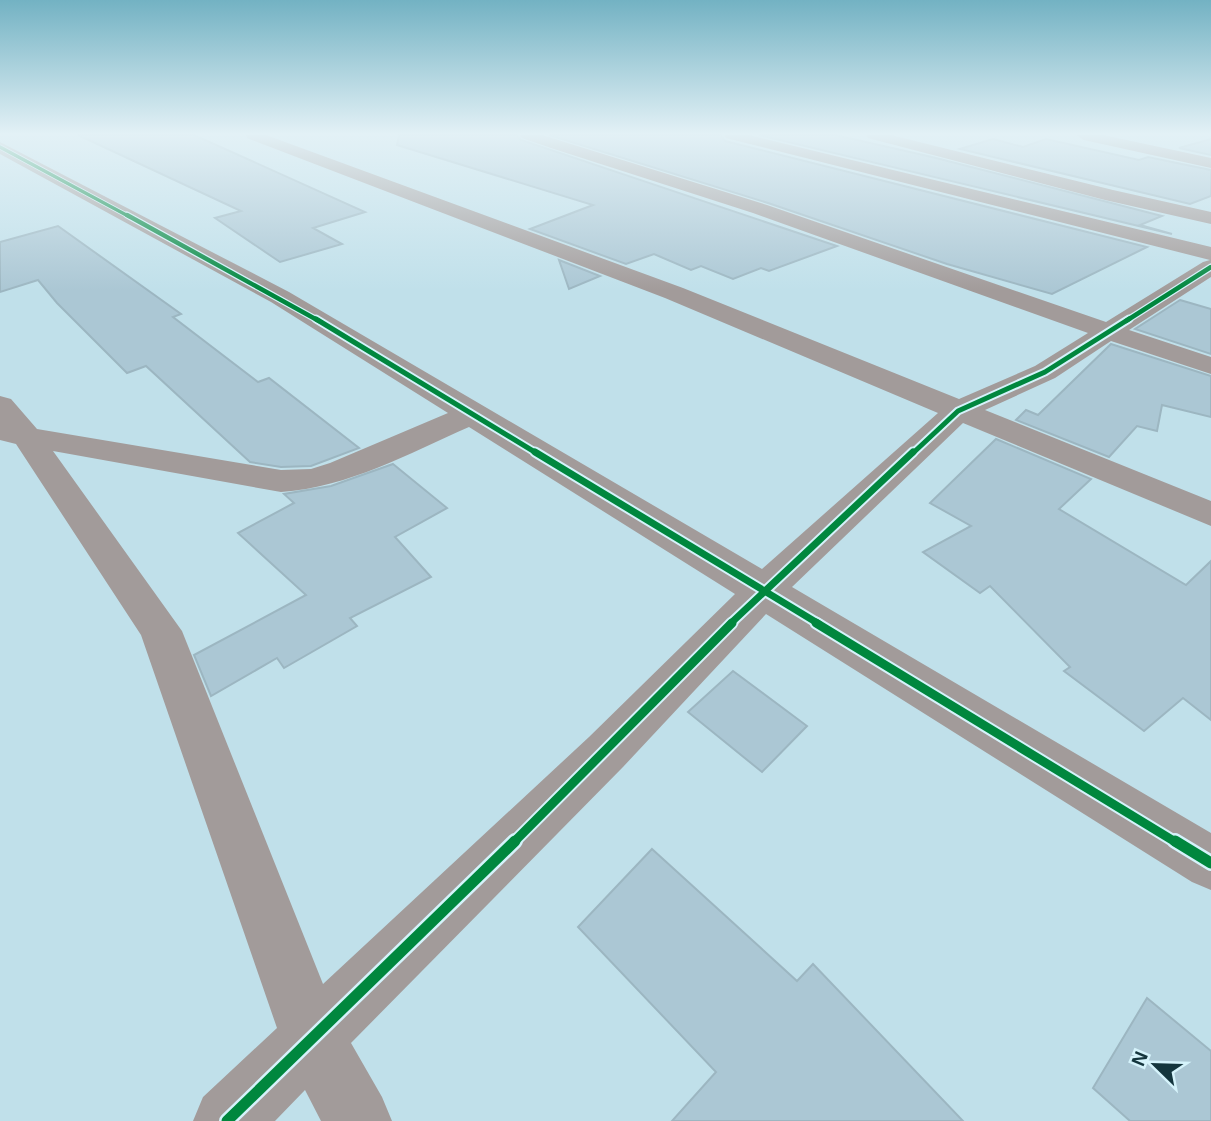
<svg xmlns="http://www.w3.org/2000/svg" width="1211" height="1121" font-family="Arial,sans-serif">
	<rect width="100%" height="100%" fill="#c0e0ea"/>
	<!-- building -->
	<g fill="#abc7d4" stroke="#9cb6c1" stroke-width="2">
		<path d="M 78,135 L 194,135 L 365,212 L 313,228 L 342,244 L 280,262 L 215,218 L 241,211 Z"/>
		<path d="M 399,135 L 517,135 L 521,140 L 837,246 L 769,271 L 761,268 L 733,279 L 701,266 L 691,270 L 654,254 L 626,264 L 530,229 L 593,205 L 397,145 Z"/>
		<path d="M 549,135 L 721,135 L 725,141 L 1147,247 L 1052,294 L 947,264 L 768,203 Z"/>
		<path d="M 759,135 L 835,135 L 932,157 L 1162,216 L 1140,225 L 1172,234 Z"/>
		<path d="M 993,139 L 1023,147 L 1046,139 L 1139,160 L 1148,157 L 1211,170 L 1211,196 L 1190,204 L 960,149 Z"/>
		<path d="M 1211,139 L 1211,155 L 1179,148 Z"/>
		<path d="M 58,226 L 181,314 L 173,317 L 258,382 L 269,378 L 359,448 L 311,466 L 281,467 L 250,462 L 146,366 L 127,373 L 57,303 L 38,280 L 0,292 L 0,242 Z"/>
		<path d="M 559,260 L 600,276 L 569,289 Z"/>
		<path d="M 1180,300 L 1211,309 L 1211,354 L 1135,329 Z"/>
		<path d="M 1111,344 L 1211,376 L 1211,417 L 1162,405 L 1157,431 L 1137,426 L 1109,457 L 1016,420 L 1026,410 L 1038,415 Z"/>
		<path d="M 996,439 L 1091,479 L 1059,509 L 1186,585 L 1211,561 L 1211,720 L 1183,698 L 1144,731 L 1064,671 L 1070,667 L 990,586 L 980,593 L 923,552 L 971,526 L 930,503 Z"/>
		<path d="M 393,464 L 447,508 L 395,537 L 431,577 L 350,618 L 357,626 L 284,668 L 277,658 L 211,696 L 194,655 L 306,595 L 238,533 L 294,503 L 284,494 L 331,486 Z"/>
		<path d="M 733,671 L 807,726 L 762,772 L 688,712 Z"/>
		<path d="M 652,849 L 797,981 L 813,964 L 963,1121 L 672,1121 L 716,1072 L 578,927 Z"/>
		<path d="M 1147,998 L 1211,1051 L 1211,1121 L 1130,1121 L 1093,1088 Z"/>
	</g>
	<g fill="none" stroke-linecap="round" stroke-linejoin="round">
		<!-- street -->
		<g fill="#a29b9a" fill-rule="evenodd">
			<path d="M 246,135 L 266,135 L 683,288 L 959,399 L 1035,366 L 1088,333 L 753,213 L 551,148 L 522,138 L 520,135 L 542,135 L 767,205 L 1106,322 L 1203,262 L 1210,260 L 726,138 L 724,135 L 749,135 L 1211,247 L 1211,277 L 1129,330 L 1211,357 L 1211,374 L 1111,341 L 1055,378 L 985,410 L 1211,501 L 1211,526 L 963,423 L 792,587 L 1211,833 L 1211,890 L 1192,882 L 766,614 L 623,767 L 351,1043 L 382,1097 L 392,1121 L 321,1121 L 305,1090 L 275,1121 L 193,1121 L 203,1097 L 277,1028 L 141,635 L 16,444 L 0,440 L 0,396 L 11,399 L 37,429 L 281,470 L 311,469 L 330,463 L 448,413 L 271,302 L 0,154 L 0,142 L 289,292 L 762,569 L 938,413 L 665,298 L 247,138 ZM 469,427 L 735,594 L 589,737 L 323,984 L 182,631 L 53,451 L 281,492 C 349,487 408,454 469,427 Z"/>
			<path d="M 866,135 L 891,135 L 1113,190 L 1211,212 L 1211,224 L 1105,200 L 868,138 Z"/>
			<path d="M 1076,135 L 1103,135 L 1211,158 L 1211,168 L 1084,140 Z"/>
		</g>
		<!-- cycleway-far5 casing -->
		<g stroke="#d5f3fb" stroke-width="5">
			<path id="cycleway-far5" d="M 0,147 L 130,217"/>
		</g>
		<!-- cycleway-far4 casing -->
		<g stroke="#d5f3fb" stroke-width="7">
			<g id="cycleway-far4">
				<path d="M 127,215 L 319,321"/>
				<path d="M 1126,321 L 1211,267"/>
			</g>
		</g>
		<!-- cycleway-far3 casing -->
		<g stroke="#d5f3fb" stroke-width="9">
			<g id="cycleway-far3">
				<path d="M 316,319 L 538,454"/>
				<path d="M 912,454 L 958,411 L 1045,372 L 1129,319"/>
			</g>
		</g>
		<!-- cycleway-far2 casing -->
		<g stroke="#d5f3fb" stroke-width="11">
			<g id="cycleway-far2">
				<path d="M 535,452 L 819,624"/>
				<path d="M 730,624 L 913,452"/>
			</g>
		</g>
		<!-- cycleway-far1 casing -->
		<g stroke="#d5f3fb" stroke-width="13">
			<g id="cycleway-far1">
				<path d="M 816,623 L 1177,843"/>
				<path d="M 513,843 L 732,623"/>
			</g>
		</g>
		<!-- cycleway casing -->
		<g stroke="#d5f3fb" stroke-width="16">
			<g id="cycleway">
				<path d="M 1175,841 L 1211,863"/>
				<path d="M 227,1121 L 515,841"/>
			</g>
		</g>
		<!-- cycleway-far5 -->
		<use href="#cycleway-far5" stroke="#00873e" stroke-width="3.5"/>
		<!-- cycleway-far4 -->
		<use href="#cycleway-far4" stroke="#00873e" stroke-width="4.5"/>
		<!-- cycleway-far3 -->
		<use href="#cycleway-far3" stroke="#00873e" stroke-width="5"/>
		<!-- cycleway-far2 -->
		<use href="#cycleway-far2" stroke="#00873e" stroke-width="7"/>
		<!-- cycleway-far1 -->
		<use href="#cycleway-far1" stroke="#00873e" stroke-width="9"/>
		<!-- cycleway -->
		<use href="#cycleway" stroke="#00873e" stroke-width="11"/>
	</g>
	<!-- sky -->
	<linearGradient id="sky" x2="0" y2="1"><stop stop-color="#73b2c3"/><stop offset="0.46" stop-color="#e3f1f6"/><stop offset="1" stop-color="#e3f1f6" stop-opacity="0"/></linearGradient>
	<rect width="1211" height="291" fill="url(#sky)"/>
	<!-- north arrow -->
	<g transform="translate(1155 1065) rotate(293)" stroke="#d5f3fb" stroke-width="5" paint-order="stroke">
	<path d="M0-5L12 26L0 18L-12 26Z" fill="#14353d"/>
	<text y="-10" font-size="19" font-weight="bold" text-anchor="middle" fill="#14353d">N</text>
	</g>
</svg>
